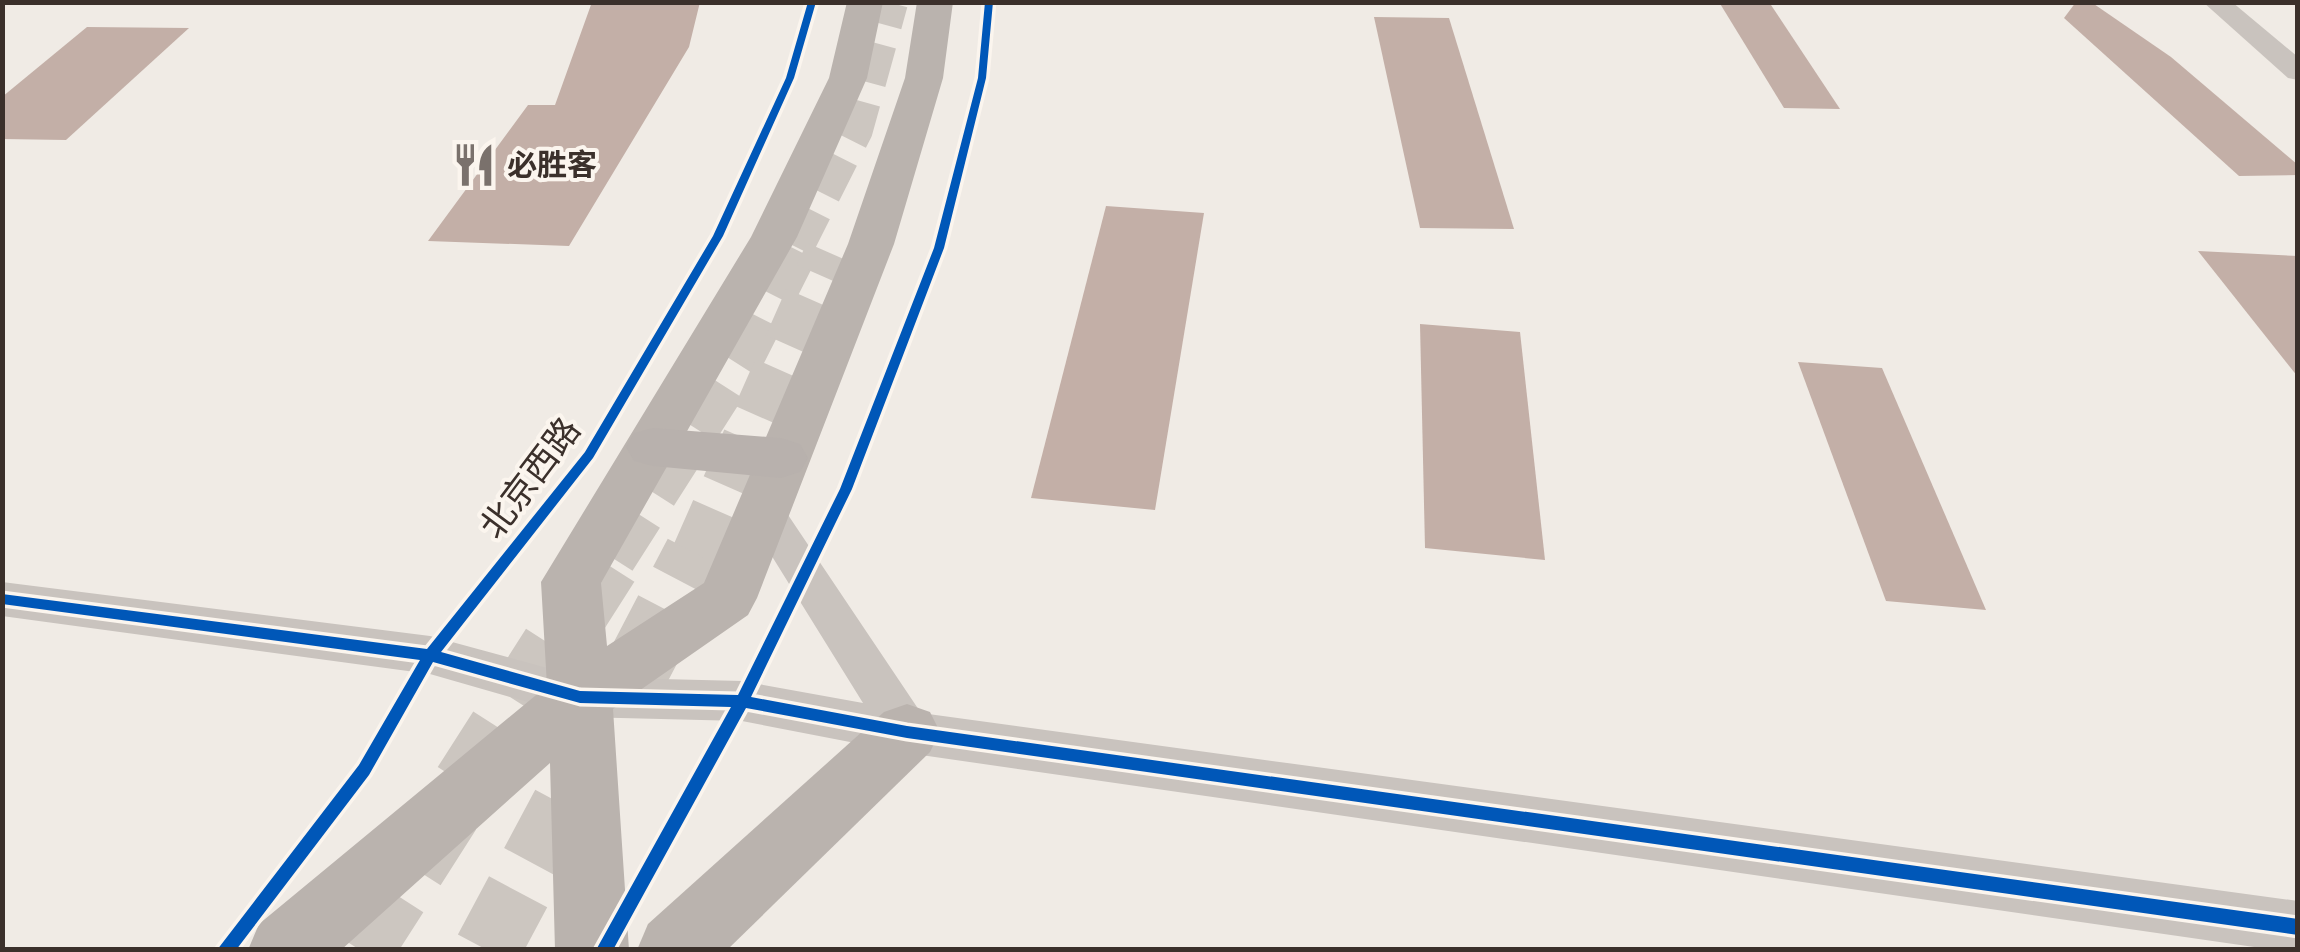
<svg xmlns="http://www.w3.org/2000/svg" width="2300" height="952" font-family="'PT Sans','Noto Sans SC',sans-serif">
	<rect width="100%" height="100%" fill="#f0ebe5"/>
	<!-- building -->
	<g fill="#c3afa7">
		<path d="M 592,2 L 700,2 L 689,47 L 569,246 L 428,241 L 528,105 L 555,105 Z"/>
		<path d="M 1719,2 L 1769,2 L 1840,109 L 1784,108 Z"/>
		<path d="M 2076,2 L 2091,2 L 2171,57 L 2298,165 L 2298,175 L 2239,176 L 2064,18 Z"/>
		<path d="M 1374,17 L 1449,18 L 1514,229 L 1420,228 Z"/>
		<path d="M 87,27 L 189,28 L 66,140 L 2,139 L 2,97 Z"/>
		<path d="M 1106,206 L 1204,213 L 1155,510 L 1031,498 Z"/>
		<path d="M 2198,251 L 2298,256 L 2298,377 Z"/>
		<path d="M 1420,324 L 1520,332 L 1545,560 L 1425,548 Z"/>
		<path d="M 1798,362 L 1882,368 L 1986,610 L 1886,601 Z"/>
	</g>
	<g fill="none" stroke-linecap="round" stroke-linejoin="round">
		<!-- primary-tunnel-far2 -->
		<path stroke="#ccc6c0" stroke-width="40" stroke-dasharray="40 20" stroke-linecap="butt" d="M 794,246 L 853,129 L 888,2"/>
		<!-- primary-tunnel-far1 -->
		<g stroke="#ccc6c0" stroke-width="51" stroke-dasharray="51 26" stroke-linecap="butt">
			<path d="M 611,557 L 738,358 L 796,243"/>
			<path d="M 696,557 L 830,253"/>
		</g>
		<!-- primary-tunnel -->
		<g stroke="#ccc6c0" stroke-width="66" stroke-dasharray="66 32" stroke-linecap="butt">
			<path d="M 637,669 L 697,554"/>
			<path d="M 360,950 L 613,554"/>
			<path d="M 487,950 L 587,763"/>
		</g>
		<!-- street -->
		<g fill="#c9c3be" fill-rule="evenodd">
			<path d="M 2203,2 L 2232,2 L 2298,57 L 2298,80 L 2288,78 Z"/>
			<path d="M 762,493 L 776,497 L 921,713 L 2298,901 L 2298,950 L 2275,950 L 907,753 L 742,721 L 580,717 L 430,674 L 2,616 L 2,582 L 430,636 L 580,677 L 742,681 L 863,703 L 742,508 L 748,497 Z"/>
		</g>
		<!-- secondary -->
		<g fill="#bab3ae" fill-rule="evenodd">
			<path d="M 847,2 L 883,2 L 867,78 L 797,237 L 601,583 L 607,646 L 704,583 L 848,244 L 905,78 L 917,2 L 953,2 L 943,78 L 894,244 L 757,598 L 748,615 L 613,709 L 629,950 L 555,950 L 550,763 L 341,950 L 248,950 L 259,924 L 547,686 L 541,582 L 751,237 L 829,78 Z"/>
			<path d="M 907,704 L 930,712 L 940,732 L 930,752 L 727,950 L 637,950 L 648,924 L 884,712 Z"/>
		</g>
		<!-- primary -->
		<path fill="#b8b1ad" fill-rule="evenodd" d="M 653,428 L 781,438 L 800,444 L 808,458 L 800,472 L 781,478 L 653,466 L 634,461 L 626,447 L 634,433 Z"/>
		<!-- cycleway casing -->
		<g stroke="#fbf5ee" stroke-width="7">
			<path id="cycleway" d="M 808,2 L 816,2 L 794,78 L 723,236 L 593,458 L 441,652 L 580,691 L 738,695 L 840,489 L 934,248 L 978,78 L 985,2 L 993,2 L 986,78 L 944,248 L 852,489 L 751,697 L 907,726 L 2298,919 L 2298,935 L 907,738 L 746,708 L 613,950 L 596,950 L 731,707 L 580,703 L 433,662 L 369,775 L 236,950 L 217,950 L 359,765 L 420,660 L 2,604 L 2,594 L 427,649 L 585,452 L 713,236 L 786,78 Z"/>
		</g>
		<!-- cycleway -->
		<use href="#cycleway" fill="#0057b8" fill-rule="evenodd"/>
	</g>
	<!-- icons -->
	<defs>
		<g id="restaurant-bare" transform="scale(3.45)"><path d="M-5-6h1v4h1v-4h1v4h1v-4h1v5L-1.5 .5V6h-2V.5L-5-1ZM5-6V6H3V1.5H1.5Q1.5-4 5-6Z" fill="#7a716c" stroke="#fbf5ee" stroke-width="2.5" paint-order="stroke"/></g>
	</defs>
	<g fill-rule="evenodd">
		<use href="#restaurant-bare" x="474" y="165"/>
	</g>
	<g text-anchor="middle" stroke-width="8" stroke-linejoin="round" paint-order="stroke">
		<!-- far-poi labels -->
		<g font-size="30" font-weight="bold" fill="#3b302b" stroke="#fbf5ee" text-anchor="start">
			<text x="507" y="175">必胜客</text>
		</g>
		<!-- street labels -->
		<g font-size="35" fill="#3b302b" stroke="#fbf5ee">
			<text transform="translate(530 478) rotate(-53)" y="12">北京西路</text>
		</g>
	</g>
	<!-- border -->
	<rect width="2300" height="952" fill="none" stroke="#3b302b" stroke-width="10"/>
</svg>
